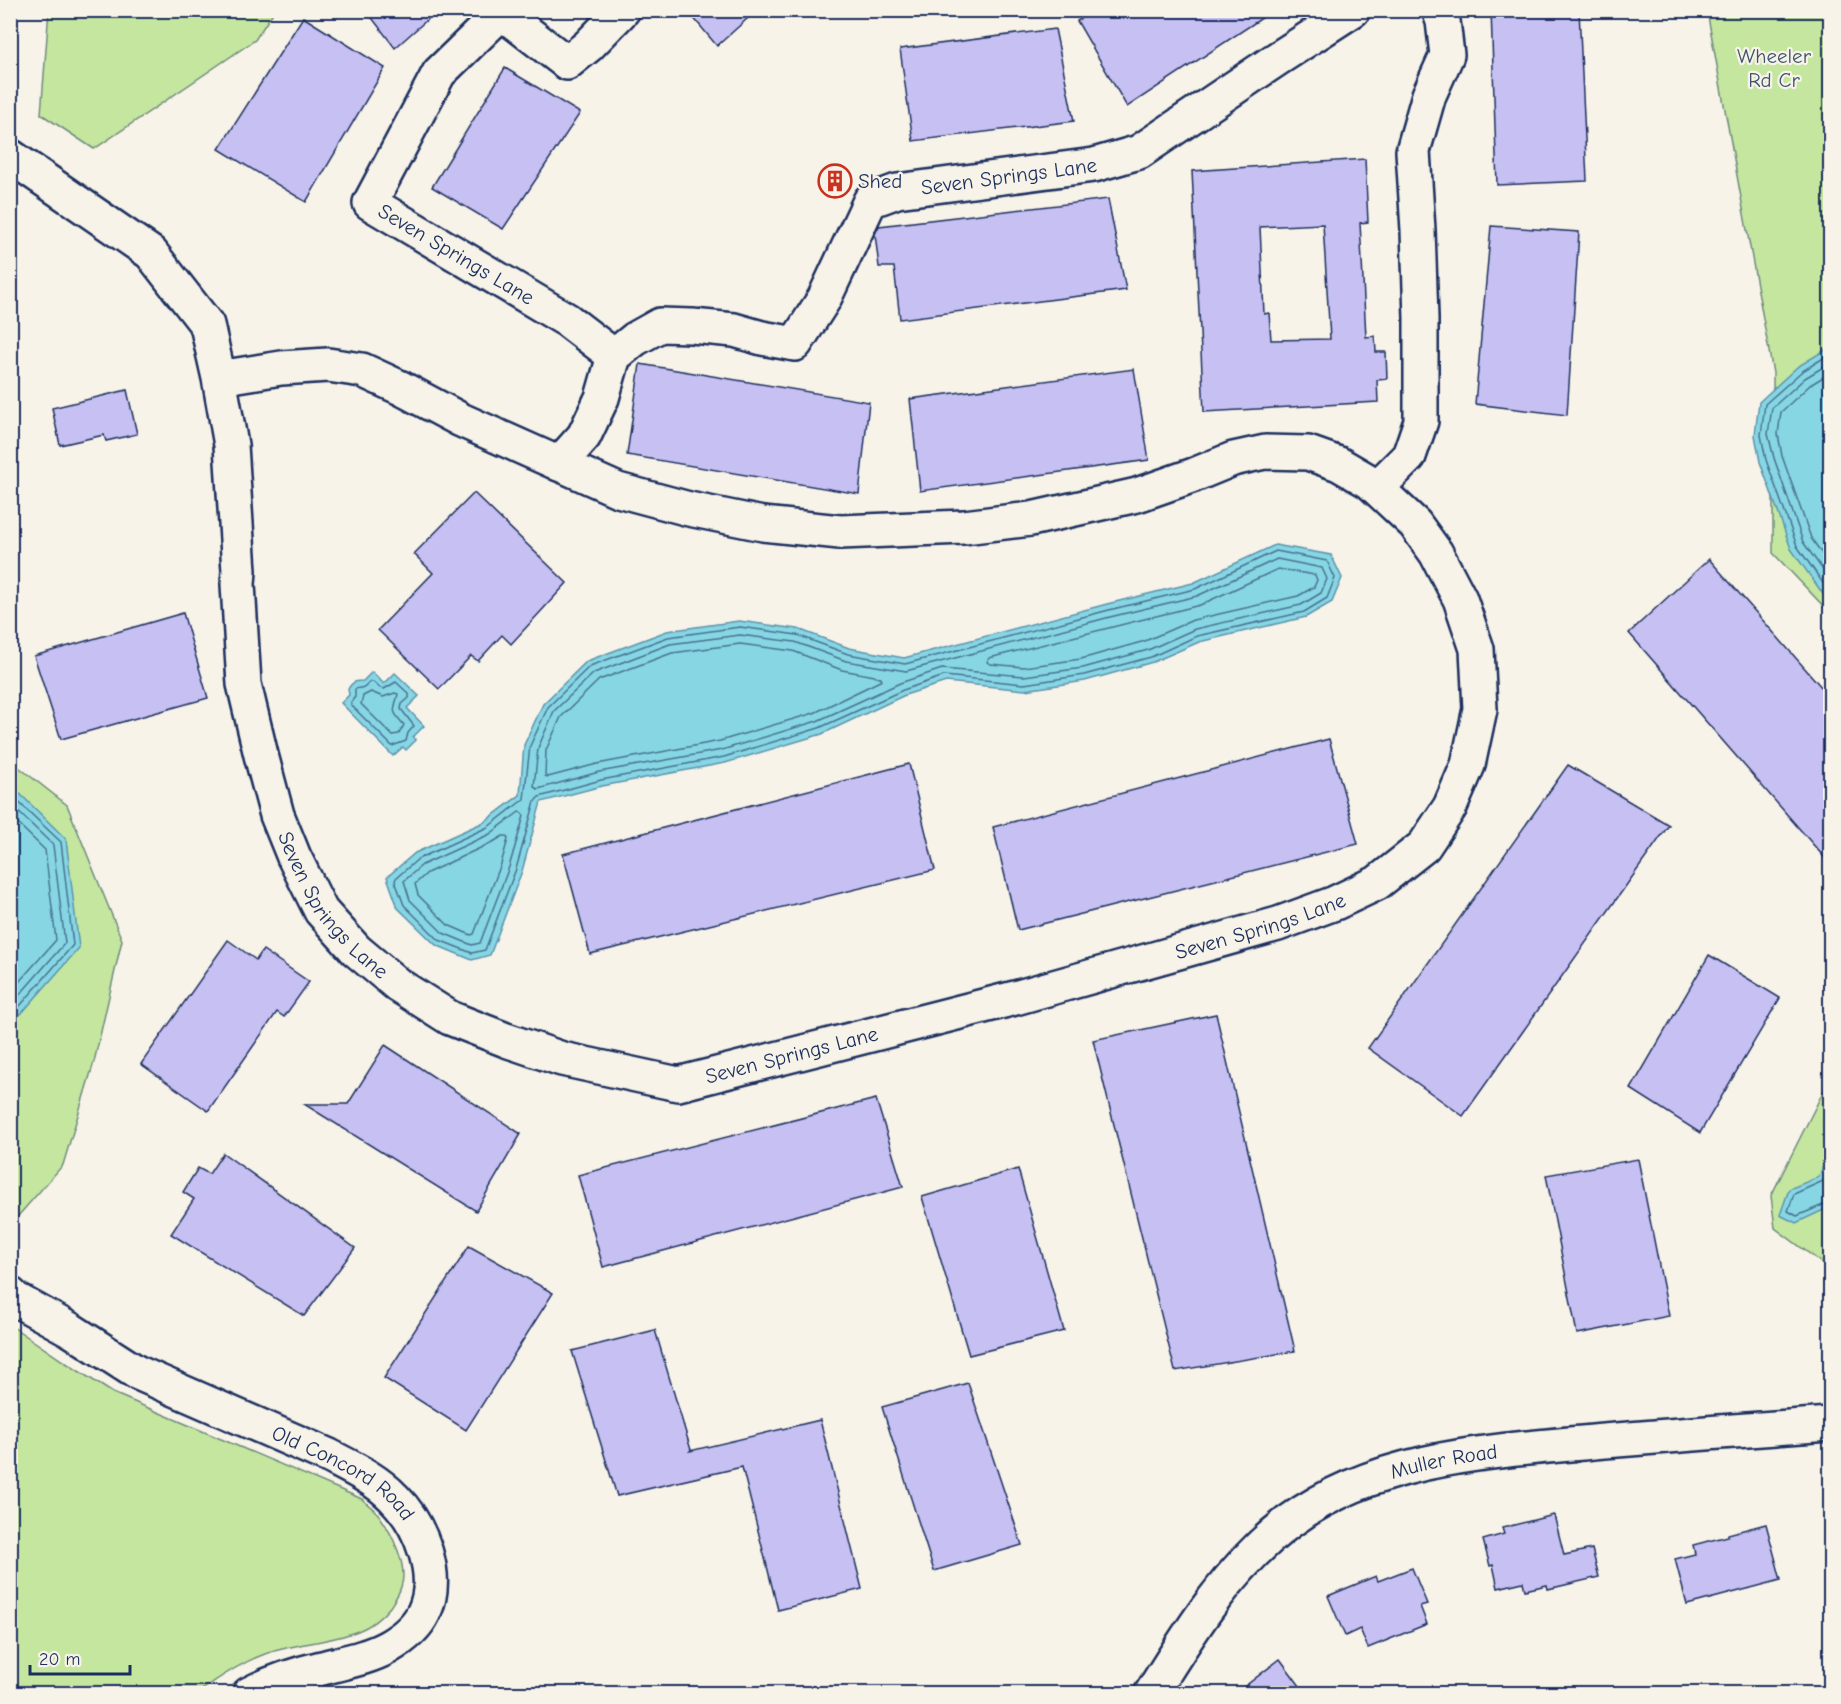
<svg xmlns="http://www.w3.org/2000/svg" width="1841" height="1704" font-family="'Comic Neue',sans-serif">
	<rect width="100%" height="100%" fill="#f7f3e8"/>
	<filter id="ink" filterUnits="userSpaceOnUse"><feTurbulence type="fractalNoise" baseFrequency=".0167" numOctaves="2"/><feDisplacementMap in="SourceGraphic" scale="12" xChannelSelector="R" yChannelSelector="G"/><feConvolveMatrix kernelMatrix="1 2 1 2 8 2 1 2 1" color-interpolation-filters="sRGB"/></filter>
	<g filter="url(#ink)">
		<!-- green -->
		<g fill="#c4e69f" stroke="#708a7e" stroke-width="1.5">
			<path d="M 49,10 L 274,10 L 274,11 L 255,40 L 94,149 L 41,114 Z"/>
			<path d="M 1707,11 L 1830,11 L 1830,613 L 1773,553 L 1773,373 Z"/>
			<path d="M 11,233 L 17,252 L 11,327 L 10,327 Z"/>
			<path d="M 11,761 L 67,805 L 122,940 L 94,1062 L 63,1165 L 11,1224 Z"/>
			<path d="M 1830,1078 L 1830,1269 L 1775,1228 L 1771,1196 Z"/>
			<path d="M 10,1325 L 63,1361 L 113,1393 L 362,1499 C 367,1504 374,1509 379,1515 C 391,1532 409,1566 401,1587 C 399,1594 394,1601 390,1607 C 381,1618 371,1626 358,1631 C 328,1643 295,1643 265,1654 C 240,1663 218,1678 198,1693 L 11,1693 Z"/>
		</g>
		<!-- water -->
		<g fill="#87d6e3" stroke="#5c93ae" stroke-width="1.5">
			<path d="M 1830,347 L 1830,604 L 1791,549 L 1772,495 L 1760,462 L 1755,435 L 1759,402 L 1797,367 Z"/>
			<path d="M 1275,545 L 1331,555 L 1342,578 L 1332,602 L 1306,617 L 1199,642 L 1153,662 L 1085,681 L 1025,690 L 946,682 L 905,695 L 822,734 L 725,763 L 602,786 L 541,802 L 522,871 L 490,955 L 472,960 L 436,945 L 398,908 L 387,877 L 415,853 L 484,822 L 520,795 L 524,745 L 543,704 L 587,661 L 667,631 L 739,621 L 798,629 L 849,648 L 904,658 L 1107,604 L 1193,583 Z"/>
			<path d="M 372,672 L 384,684 L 395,673 L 419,696 L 407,708 L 424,726 L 413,737 L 416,740 L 406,750 L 403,747 L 393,756 L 341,703 L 349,695 L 348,689 C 352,682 355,681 363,681 Z"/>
			<path d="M 11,785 L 66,839 L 79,948 L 21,1014 L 11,1014 Z"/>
			<path d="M 1830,1146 L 1830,1207 L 1796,1223 L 1780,1215 L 1789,1189 L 1819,1177 Z"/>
		</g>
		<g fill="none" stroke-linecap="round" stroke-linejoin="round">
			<!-- shore -->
			<g stroke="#467293" stroke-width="1.5">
				<path d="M 1830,354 L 1801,372 L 1765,404 L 1761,435 L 1766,460 L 1797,546 L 1830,593"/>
				<path d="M 1830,363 L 1805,378 L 1772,408 L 1768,434 L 1774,458 L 1803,542 L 1830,580"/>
				<path d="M 1830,373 L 1810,385 L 1781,412 L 1778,434 L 1782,456 L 1811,538 L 1830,565"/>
				<path d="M 1276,551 L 1327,561 L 1335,578 L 1327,598 L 1304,612 L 1197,636 L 1151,657 L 1084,675 L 1024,684 L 944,676 L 903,690 L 819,728 L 724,757 L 601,780 L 539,797 L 535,801 L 516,869 L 485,950 L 472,953 L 439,940 L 404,905 L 395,881 L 396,878 L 418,859 L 488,827 L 524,799 L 530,746 L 548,707 L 590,666 L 668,637 L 740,627 L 797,635 L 848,654 L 905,664 L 1109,610 L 1195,589 Z"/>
				<path d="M 1277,559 L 1322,568 L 1327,579 L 1321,593 L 1301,605 L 1195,629 L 1148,650 L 1083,668 L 1024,676 L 942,669 L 900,683 L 817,721 L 722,750 L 599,772 L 538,789 L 534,787 L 538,748 L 554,711 L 594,673 L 670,644 L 740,635 L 795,642 L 846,661 L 906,671 L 1110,617 L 1197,596 Z"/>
				<path d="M 1278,569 L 1315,575 L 1317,580 L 1314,587 L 1298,596 L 1193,620 L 1145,641 L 1081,659 L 1024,667 L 990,664 L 987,662 L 989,658 L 1200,605 Z"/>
				<path d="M 740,644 L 793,651 L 842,670 L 880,677 L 882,680 L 814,713 L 720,741 L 597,764 L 548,777 L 545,776 L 546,750 L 561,717 L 599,680 L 672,653 Z"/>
				<path d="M 370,682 L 373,682 L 380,688 L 384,689 L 396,682 L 409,694 L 409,698 L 402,704 L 401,709 L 414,726 L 408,733 L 406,741 L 392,746 L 351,705 L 351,702 L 355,697 L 355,689 L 365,687 Z"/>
				<path d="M 371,692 L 383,697 L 395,693 L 398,694 C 394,712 390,709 404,725 L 399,734 L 392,735 L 361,704 L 363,696 Z"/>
				<path d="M 10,794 L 61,842 L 73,945 L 19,1007 L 10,1008"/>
				<path d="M 10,804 L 53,845 L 65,943 L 15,1000 L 10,1001"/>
				<path d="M 519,812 L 522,813 L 524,816 L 509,867 L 480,943 L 472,945 L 443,933 L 410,900 L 404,881 L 422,865 L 490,834 Z"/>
				<path d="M 10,816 L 45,850 L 56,940 L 10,992"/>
				<path d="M 503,836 L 506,836 L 508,839 L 501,864 L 474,934 L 471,935 L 448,925 L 418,895 L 415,884 L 427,873 L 493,842 Z"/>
				<path d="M 1830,1163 L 1823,1181 L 1794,1194 L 1788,1211 L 1797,1216 L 1830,1202"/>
			</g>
		</g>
		<!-- building -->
		<g fill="#c7c0f2" stroke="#1b2f5e" stroke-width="1.5" fill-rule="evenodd">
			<path d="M 366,10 L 438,10 L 395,48 Z"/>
			<path d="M 687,10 L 757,10 L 717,46 Z"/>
			<path d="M 1093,10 L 1274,10 L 1127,107 L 1077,21 Z"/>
			<path d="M 1491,10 L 1579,10 L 1587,181 L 1497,185 Z"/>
			<path d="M 303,17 L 385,68 L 306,202 L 219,149 Z"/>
			<path d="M 1055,29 L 1074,121 L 913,141 L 900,49 Z"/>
			<path d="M 505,68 L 580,113 L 503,229 L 432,187 Z"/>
			<path d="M 1365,159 L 1368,222 L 1360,223 L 1366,337 L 1375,336 L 1376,352 L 1386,352 L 1387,379 L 1377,380 L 1378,402 L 1204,412 L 1192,171 ZM 1323,224 L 1330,339 L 1271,340 L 1269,313 L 1264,314 L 1260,227 Z"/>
			<path d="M 1108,199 L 1126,290 L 900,319 L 894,267 L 879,267 L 875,234 L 879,226 Z"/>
			<path d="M 1491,226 L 1579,232 L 1567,415 L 1475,404 Z"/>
			<path d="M 640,364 L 869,402 L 859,494 L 627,455 Z"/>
			<path d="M 1134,369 L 1149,460 L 920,491 L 910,399 Z"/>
			<path d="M 127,390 L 137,434 L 106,441 L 104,435 L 60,445 L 52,408 Z"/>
			<path d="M 474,493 L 567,583 L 511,644 L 502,635 L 478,661 L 471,656 L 439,689 L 378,630 L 433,573 L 414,554 Z"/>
			<path d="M 1709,559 L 1830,697 L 1830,864 L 1629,633 Z"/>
			<path d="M 183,613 L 208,698 L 61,739 L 34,656 Z"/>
			<path d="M 1329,739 L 1358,844 L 1018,930 L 993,827 Z"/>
			<path d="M 909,764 L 935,870 L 590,954 L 563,854 Z"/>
			<path d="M 1568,765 L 1669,825 L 1463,1116 L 1368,1048 Z"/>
			<path d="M 228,940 L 256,960 L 263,950 L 309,982 L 284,1017 L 277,1012 L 208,1111 L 141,1064 Z"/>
			<path d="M 1709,955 L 1780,998 L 1700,1133 L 1631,1089 Z"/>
			<path d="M 1216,1014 L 1295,1351 L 1175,1371 L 1093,1040 Z"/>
			<path d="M 385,1045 L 521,1134 L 476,1211 L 304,1104 L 348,1104 Z"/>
			<path d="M 876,1099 L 903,1187 L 603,1267 L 578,1175 Z"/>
			<path d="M 223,1153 L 355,1248 L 304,1316 L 171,1234 L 194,1199 L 183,1192 L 198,1168 L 209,1174 Z"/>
			<path d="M 1638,1159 L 1669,1316 L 1577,1334 L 1546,1175 Z"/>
			<path d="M 1018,1169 L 1064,1331 L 969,1355 L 922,1197 Z"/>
			<path d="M 469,1246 L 553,1293 L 466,1430 L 384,1378 Z"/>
			<path d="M 655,1330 L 691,1450 L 690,1451 L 820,1420 L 862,1589 L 778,1610 L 742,1467 L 617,1496 L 572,1351 Z"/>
			<path d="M 968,1383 L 1022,1545 L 934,1571 L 882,1407 Z"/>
			<path d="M 1554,1515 L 1564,1555 L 1592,1549 L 1599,1577 L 1548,1589 L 1547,1585 L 1525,1590 L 1523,1582 L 1498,1588 L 1493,1565 L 1490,1566 L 1483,1540 L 1504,1534 L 1502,1528 Z"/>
			<path d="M 1766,1524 L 1781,1580 L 1687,1605 L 1675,1559 L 1695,1554 L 1693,1545 L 1728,1536 L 1728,1534 Z"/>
			<path d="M 1412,1568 L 1427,1604 L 1420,1606 L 1427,1624 L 1368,1648 L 1360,1629 L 1345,1636 L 1328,1596 L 1376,1576 L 1378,1581 Z"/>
			<path d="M 1280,1659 L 1306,1694 L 1235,1694 Z"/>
		</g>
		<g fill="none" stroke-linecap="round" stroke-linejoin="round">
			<!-- minor casing -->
			<g stroke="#1b2f5e" stroke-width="38">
				<g id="minor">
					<path id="s1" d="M 504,10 L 439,73 L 370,203 L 567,320 L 614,356 L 602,398 L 584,436 L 559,464"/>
					<path d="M 502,13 L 567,63 L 588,46 L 623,10"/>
					<path id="s2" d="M 10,156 L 151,253 L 207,325 L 219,378 L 231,445 L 239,571 L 238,584 L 244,684 L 261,755 L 277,815 L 294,857 L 321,911 L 356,950 L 398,985 L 450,1018 L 506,1040 L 562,1059 L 678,1084 L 1015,998 L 1278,924 L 1335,903 L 1377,883 L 1424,846 L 1450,807 L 1468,765 L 1480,709 L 1477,649 L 1460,599 L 1436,553 L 1415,524 L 1370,482 L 1339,464 L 1308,453 L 1265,452 L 1233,459 L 1194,475 L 1137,495 L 1031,519 L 964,527 L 840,532 L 763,524 L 689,509 L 618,490 L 461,420 L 401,388 L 362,370 L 328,365 L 281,368 L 219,378"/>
					<path id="s3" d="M 614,356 L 635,339 L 660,325 L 692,326 L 734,330 L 762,338 L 795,344 L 824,299 L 870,201 L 897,191 L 1094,165 L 1139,152 L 1277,59 L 1353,10"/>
					<path d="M 1377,488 L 1409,456 L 1421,421 L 1421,318 L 1418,230 L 1413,151 L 1429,95 L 1447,55 L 1443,21 L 1439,10"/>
					<path id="s4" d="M 10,1294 L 15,1299 L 71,1330 L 136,1372 L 329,1456 C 352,1468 376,1479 394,1498 C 421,1525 441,1576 424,1612 C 417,1627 402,1639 388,1647 C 368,1658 345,1662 322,1668 C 297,1674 272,1682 249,1694"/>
					<path id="s5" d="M 1151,1694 C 1190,1631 1230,1566 1290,1521 C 1380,1455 1497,1451 1604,1441 C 1679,1435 1755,1429 1830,1424"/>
				</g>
			</g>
			<!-- minor -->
			<use href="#minor" stroke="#f7f3e8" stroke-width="33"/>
		</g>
	</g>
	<!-- icons -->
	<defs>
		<g id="building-ring" transform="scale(1.725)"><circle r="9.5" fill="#f7f3e8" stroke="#c8321e" stroke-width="1.5"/><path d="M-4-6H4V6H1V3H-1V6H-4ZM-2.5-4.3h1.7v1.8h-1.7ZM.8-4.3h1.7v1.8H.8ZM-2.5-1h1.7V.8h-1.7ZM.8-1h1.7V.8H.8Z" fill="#c8321e"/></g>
	</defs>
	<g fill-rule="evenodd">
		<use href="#building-ring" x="835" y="181"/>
	</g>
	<g text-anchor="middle" stroke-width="4.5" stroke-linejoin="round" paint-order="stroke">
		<!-- park labels -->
		<g font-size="21" fill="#3d546b" stroke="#f7f3e8">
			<text x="1774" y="63">Wheeler<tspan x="1774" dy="24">Rd Cr</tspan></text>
		</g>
		<!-- street labels -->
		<g font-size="21" fill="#1b2f5e" stroke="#f7f3e8">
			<text dy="7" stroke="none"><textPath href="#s3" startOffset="496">Seven Springs Lane</textPath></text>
			<text dy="7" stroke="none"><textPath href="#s1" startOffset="338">Seven Springs Lane</textPath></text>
			<text dy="7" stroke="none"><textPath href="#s2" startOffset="867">Seven Springs Lane</textPath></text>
			<text dy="7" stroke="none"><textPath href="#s2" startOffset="1875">Seven Springs Lane</textPath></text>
			<text dy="7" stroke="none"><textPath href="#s2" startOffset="1389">Seven Springs Lane</textPath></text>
			<text dy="7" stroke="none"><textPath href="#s5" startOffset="390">Muller Road</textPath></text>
			<text dy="7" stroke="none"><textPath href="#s4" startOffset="380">Old Concord Road</textPath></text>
		</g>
		<!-- poi labels -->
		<g font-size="21" fill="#1b2f5e" stroke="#f7f3e8" text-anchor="start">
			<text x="858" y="188">Shed</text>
		</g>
	</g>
	<!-- margin -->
	<rect width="1841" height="1704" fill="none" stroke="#f7f3e8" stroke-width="36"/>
	<rect x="18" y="18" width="1805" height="1668" fill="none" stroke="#1b2f5e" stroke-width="2" filter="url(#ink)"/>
	<!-- scale -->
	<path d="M30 1665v9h100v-9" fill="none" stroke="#1b2f5e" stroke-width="3"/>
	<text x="39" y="1665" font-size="18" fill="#1b2f5e" stroke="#f7f3e8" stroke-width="4.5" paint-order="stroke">20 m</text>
</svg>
